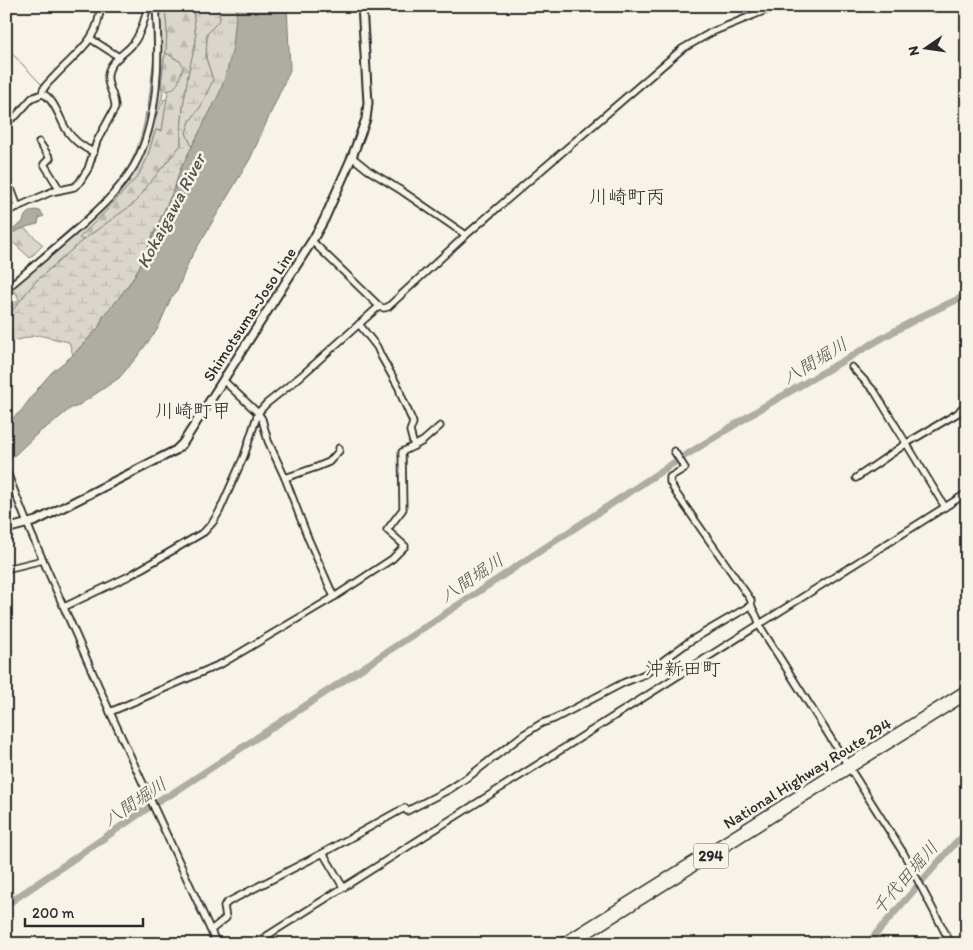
<svg xmlns="http://www.w3.org/2000/svg" width="973" height="950" font-family="Itim,'Klee One',sans-serif">
	<defs>
		<pattern id="grass-tufts" width="24" height="20" patternUnits="userSpaceOnUse" patternTransform="scale(1.25)"><rect width="24" height="20" fill="#dad6cc"/><path d="M3 7l-1-3M5 7V3M7 7l1-3M15 17l-1-3M17 17v-4M19 17l1-3" fill="none" stroke="#bbb8af"/></pattern>
		<pattern id="forest-firs" width="22" height="20" patternUnits="userSpaceOnUse" patternTransform="scale(1.25)"><rect width="22" height="20" fill="#dad6cc"/><path d="M5 1l3.5 6h-7zM16 11l3.5 6h-7z" fill="#bbb8af"/></pattern>
		<pattern id="wetland-marsh" width="20" height="14" patternUnits="userSpaceOnUse" patternTransform="scale(1.25)"><rect width="20" height="14" fill="#dad6cc"/><path d="M1 5h8M5 5V1M11 12h8M15 12V8" fill="none" stroke="#bbb8af"/></pattern>
		<pattern id="cemetery-stones" width="16" height="16" patternUnits="userSpaceOnUse" patternTransform="scale(1.25)"><rect width="16" height="16" fill="#dad6cc"/><path d="M2 7V4a2 2 0 0 1 4 0v3zM10 15v-3a2 2 0 0 1 4 0v3z" fill="#bbb8af"/></pattern>
	</defs>
	<rect width="100%" height="100%" fill="#f7f3e8"/>
	<filter id="ink" filterUnits="userSpaceOnUse"><feTurbulence type="fractalNoise" baseFrequency=".02" numOctaves="2"/><feDisplacementMap in="SourceGraphic" scale="10" xChannelSelector="R" yChannelSelector="G"/><feConvolveMatrix kernelMatrix="1 2 1 2 8 2 1 2 1" color-interpolation-filters="sRGB"/></filter>
	<g filter="url(#ink)">
		<!-- grass -->
		<g fill="url(#grass-tufts)" stroke="#82807c">
			<path d="M 152,6 L 155,6 L 157,54 L 152,106 L 148,123 L 148,108 L 154,56 Z"/>
			<path d="M 158,6 L 165,6 L 167,31 L 166,53 L 164,59 L 161,86 L 163,92 L 162,98 L 152,122 Z"/>
			<path d="M 218,6 L 237,6 C 238,31 230,68 221,91 C 213,110 201,128 192,147 L 186,133 L 190,121 L 201,106 L 213,80 L 206,58 L 207,34 L 220,19 Z"/>
			<path d="M 164,99 L 167,100 L 162,131 L 156,131 L 153,138 L 147,159 L 138,176 L 103,214 L 80,237 L 83,240 L 35,282 L 9,315 L 13,341 L 6,343 L 6,307 L 11,308 L 19,299 L 15,291 L 6,298 L 6,291 L 74,232 L 130,174 Z"/>
			<path d="M 146,112 L 148,127 L 140,150 L 126,176 L 99,206 L 6,287 L 6,283 C 28,265 50,247 71,228 C 90,212 110,194 124,173 C 137,155 143,133 146,112 Z"/>
		</g>
		<!-- forest -->
		<g fill="url(#forest-firs)" stroke="#82807c">
			<path d="M 165,6 L 193,6 L 196,41 L 189,70 L 183,107 L 181,133 L 181,145 L 148,185 L 136,202 L 83,240 L 79,238 L 103,214 L 138,176 L 147,159 L 153,138 L 156,130 L 162,131 L 168,91 L 170,90 L 181,62 L 166,53 L 167,31 Z"/>
			<path d="M 23,228 L 28,231 L 43,245 L 30,258 L 6,236 Z"/>
		</g>
		<!-- wetland -->
		<path fill="url(#wetland-marsh)" stroke="#82807c" d="M 193,6 L 218,6 L 220,19 L 207,34 L 206,58 L 213,80 L 201,106 L 190,121 L 186,133 L 192,147 L 180,170 L 175,187 L 149,244 L 147,253 L 132,280 L 115,303 L 104,314 L 99,327 L 73,355 L 69,342 L 38,335 L 13,341 L 9,315 L 35,282 L 83,240 L 136,202 L 148,185 L 181,145 L 181,133 L 183,107 L 189,70 L 196,41 Z"/>
		<!-- cemetery -->
		<path fill="url(#cemetery-stones)" stroke="#82807c" d="M 166,53 L 181,62 L 183,67 L 178,83 L 174,88 L 168,91 L 161,87 L 164,59 Z"/>
		<!-- water -->
		<g fill="#afaca4" stroke="#7a7874">
			<path d="M 237,6 L 287,6 L 290,70 L 250,159 L 189,261 L 177,291 L 171,298 L 157,330 L 136,358 L 119,378 L 76,407 L 71,408 L 55,421 L 38,433 L 16,454 L 6,462 L 6,424 L 21,411 L 39,387 L 52,372 L 73,355 L 99,327 L 104,314 L 115,303 L 132,280 L 147,253 L 149,244 L 175,187 L 180,170 L 220,92 L 227,71 L 233,47 Z"/>
			<path d="M 35,210 L 40,211 L 44,216 L 39,218 L 38,224 L 29,226 L 9,234 L 8,233 L 8,230 L 13,229 L 22,223 C 26,214 24,214 35,210 Z"/>
		</g>
		<g fill="none" stroke-linecap="round" stroke-linejoin="round">
			<!-- stream -->
			<g stroke="#7a7874" stroke-width="1">
				<path d="M 99,41 L 116,51"/>
				<path d="M 6,47 L 42,85"/>
				<path d="M 36,94 L 42,87"/>
			</g>
			<!-- river -->
			<g stroke="#afaca4" stroke-width="7">
				<path d="M 6,905 L 164,797 L 170,795 L 678,460 L 765,406 L 891,333 L 924,315 L 967,295"/>
				<path d="M 867,944 L 956,842 L 967,834"/>
			</g>
			<!-- minor casing -->
			<g stroke="#2b2b2b" stroke-width="9">
				<g id="minor">
					<path d="M 91,39 L 119,57"/>
					<path d="M 42,94 C 53,96 60,119 66,129 C 72,139 83,148 94,152"/>
					<path d="M 6,122 L 16,116 L 32,98 L 42,94 C 43,87 48,83 53,78 C 73,55 100,41 100,6"/>
					<path d="M 39,142 L 50,158 L 44,164 L 60,190"/>
					<path d="M 352,157 L 368,170 L 402,191 L 466,235"/>
					<path d="M 12,191 L 18,207"/>
					<path d="M 6,212 L 51,192 L 74,187 L 79,183 L 88,169 L 97,141 L 115,108 C 116,94 104,85 109,70 C 113,59 124,54 131,46 C 139,38 146,18 147,6"/>
					<path d="M 312,241 L 380,307"/>
					<path d="M 6,289 C 28,271 49,253 70,235 C 93,215 118,193 134,166 C 159,122 160,55 156,6"/>
					<path d="M 852,367 L 875,392 L 945,507"/>
					<path d="M 223,380 L 258,413 L 262,419 L 268,441 L 285,478 L 308,538 L 334,597"/>
					<path d="M 414,446 L 423,441 L 440,426"/>
					<path d="M 674,451 L 685,468 L 670,477 L 670,482 L 676,493 L 751,600 C 750,610 759,615 759,625 L 904,854 L 951,944"/>
					<path d="M 6,470 L 31,533 L 110,712 L 217,944"/>
					<path d="M 285,478 L 317,467 L 329,462 L 339,451 L 339,448"/>
					<path d="M 856,478 L 907,443 L 958,413 L 961,409 L 967,407"/>
					<path d="M 6,569 L 43,560"/>
					<path d="M 64,607 L 129,576 L 204,532 L 213,522 L 219,512 L 244,456 L 258,413 L 266,404 L 301,376 L 376,309 L 380,307 L 384,308 L 388,307 L 466,235 L 682,49 L 712,32 L 776,6"/>
					<path d="M 110,712 L 223,663 L 334,597 L 392,559 L 405,546 L 387,530 L 403,509 L 402,452 L 414,446 L 410,431 L 413,423 L 412,420 L 401,395 L 399,388 L 381,356 L 377,347 L 359,324"/>
					<path d="M 323,853 L 343,887"/>
					<path d="M 211,930 L 226,918 L 224,906 L 228,902 L 323,853 L 397,812 L 405,808 L 407,811 L 450,789 L 471,775 L 524,734 L 542,723 L 554,719 L 623,683 L 645,674 L 690,641 L 750,606"/>
					<path d="M 254,944 L 967,493"/>
				</g>
			</g>
			<!-- major casing -->
			<g stroke="#2b2b2b" stroke-width="11">
				<path id="major" d="M 6,529 L 36,521 L 176,450 L 183,443 L 312,241 L 324,220 L 352,157 L 366,119 L 368,103 L 362,6"/>
			</g>
			<!-- highway casing -->
			<g stroke="#2b2b2b" stroke-width="11">
				<g id="highway">
					<path d="M 561,944 L 967,689"/>
					<path d="M 571,944 L 957,701"/>
				</g>
			</g>
			<!-- minor -->
			<use href="#minor" stroke="#f7f3e8" stroke-width="5.5"/>
			<!-- major -->
			<use href="#major" stroke="#f7f3e8" stroke-width="7"/>
			<!-- highway -->
			<use href="#highway" stroke="#f7f3e8" stroke-width="8"/>
		</g>
	</g>
	<g text-anchor="middle" stroke-width="5" stroke-linejoin="round" paint-order="stroke">
		<!-- shield labels -->
		<rect fill="#f7f3e8" stroke="#686764" stroke-width="1" x="693.5" y="843.5" width="35" height="25" rx="4"/>
		<g font-size="15" font-weight="bold" fill="#2b2b2b">
			<text x="711" y="861">294</text>
		</g>
		<!-- street labels -->
		<g font-size="16" fill="#2b2b2b" stroke="#f7f3e8">
			<text transform="translate(249 314) rotate(-57)" y="6">Shimotsuma-Joso Line</text>
			<text transform="translate(807 773) rotate(-32)" y="6">National Highway Route 294</text>
		</g>
		<!-- water labels -->
		<g font-size="18" font-style="italic" fill="#53524f" stroke="#f7f3e8">
			<text transform="translate(171 211) rotate(-62)" y="6">Kokaigawa River</text>
			<text transform="translate(815 361) rotate(-31)" y="6">八間堀川</text>
			<text transform="translate(472 578) rotate(-34)" y="6">八間堀川</text>
			<text transform="translate(135 802) rotate(-34)" y="6">八間堀川</text>
			<text transform="translate(905 878) rotate(-49)" y="6">千代田堀川</text>
		</g>
		<!-- quarter labels -->
		<g font-size="19" fill="#2b2b2b" stroke="#f7f3e8">
			<text x="627" y="203">川崎町丙</text>
			<text x="193" y="417">川崎町甲</text>
			<text x="683" y="675">沖新田町</text>
		</g>
	</g>
	<!-- margin -->
	<rect width="973" height="950" fill="none" stroke="#f7f3e8" stroke-width="25"/>
	<rect x="12" y="12" width="948" height="925" fill="none" stroke="#2b2b2b" stroke-width="2" filter="url(#ink)"/>
	<!-- north arrow -->
	<g transform="translate(926 48) rotate(257)" stroke="#f7f3e8" stroke-width="4" paint-order="stroke">
	<path d="M0-4L9 19L0 12L-9 19Z" fill="#2b2b2b"/>
	<text y="-8" font-size="14" font-weight="bold" text-anchor="middle" fill="#2b2b2b">N</text>
	</g>
	<!-- scale -->
	<path d="M25 918v8h118v-8" fill="none" stroke="#2b2b2b" stroke-width="2.5"/>
	<text x="32" y="918" font-size="15" fill="#2b2b2b" stroke="#f7f3e8" stroke-width="4" paint-order="stroke">200 m</text>
</svg>
